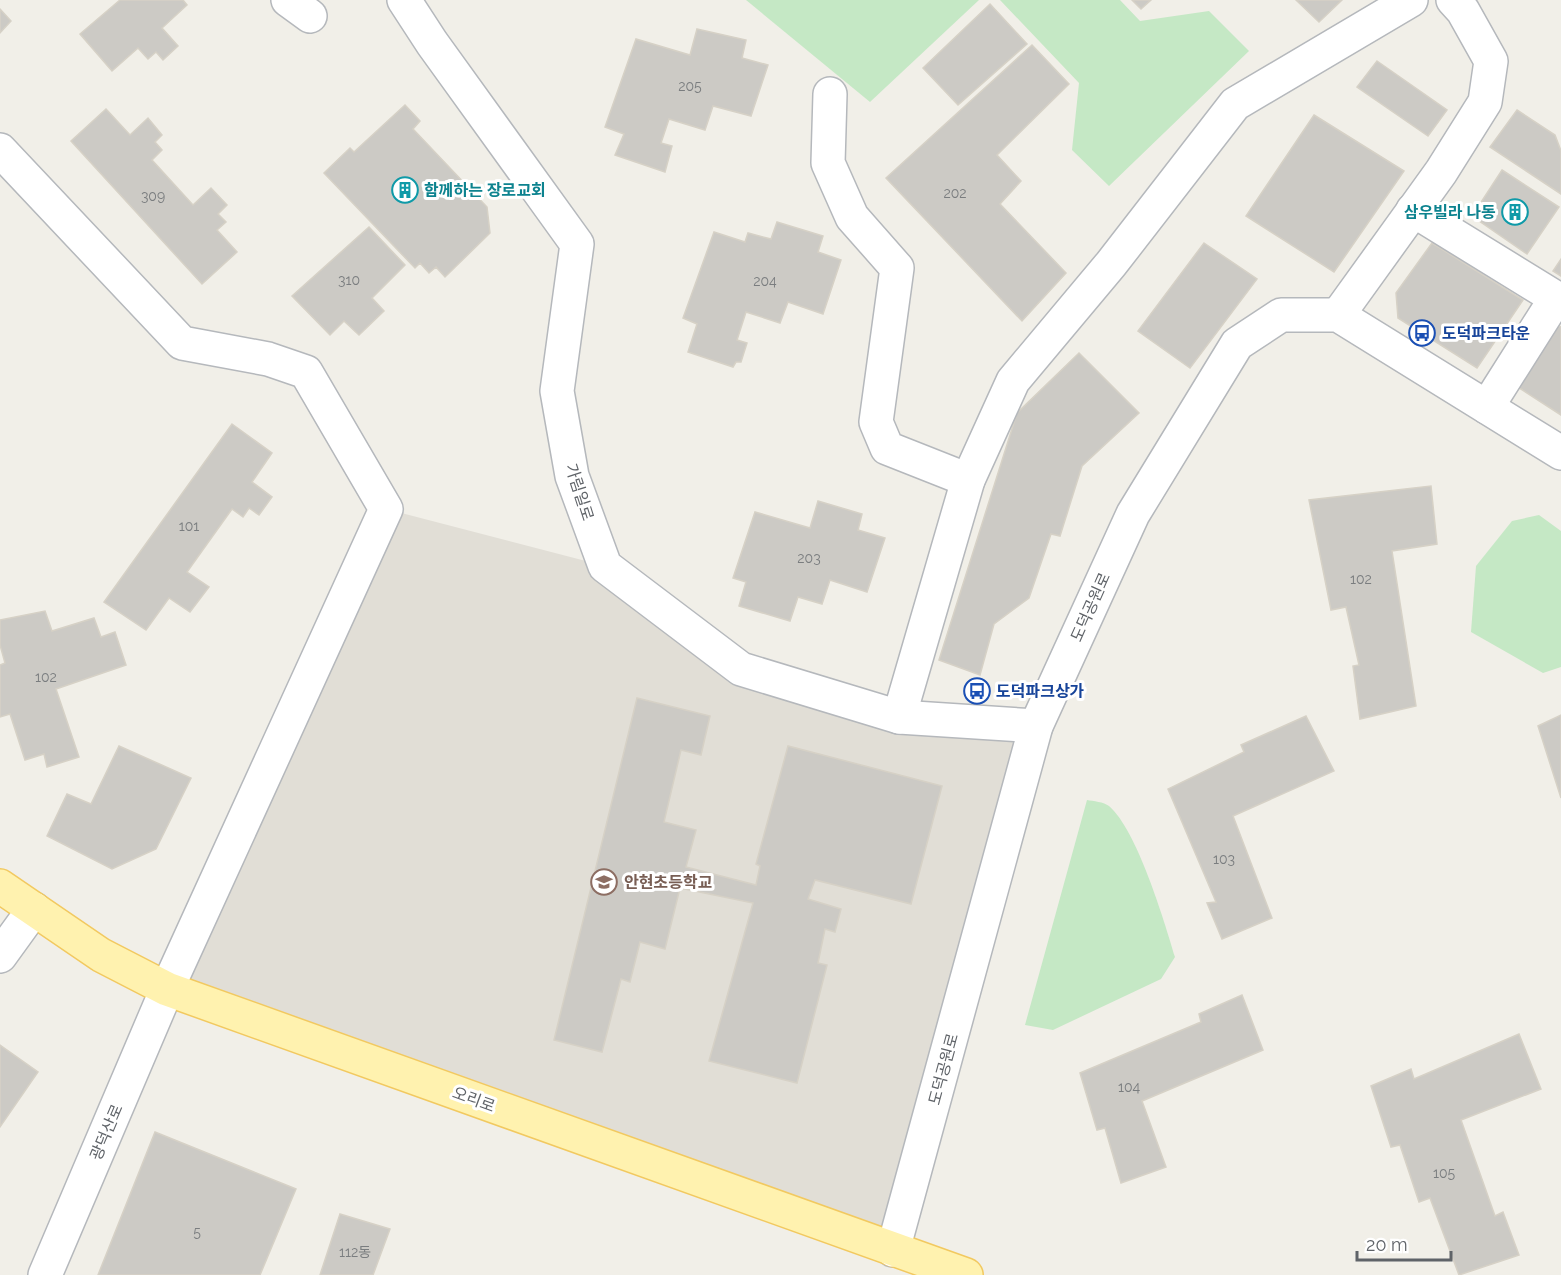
<svg xmlns="http://www.w3.org/2000/svg" width="1561" height="1275" font-family="Raleway,'Noto Sans KR',sans-serif">
	<rect width="100%" height="100%" fill="#f1efe8"/>
	<!-- education -->
	<path fill="#e1ded6" d="M 386,509 L 605,566 L 741,669 L 1036,726 L 893,1250 L 167,989 Z"/>
	<!-- green -->
	<g fill="#c5e8c5">
		<path d="M 746,0 L 979,0 L 870,102 Z"/>
		<path d="M 1000,0 L 1120,0 L 1140,21 L 1209,11 L 1249,51 L 1109,186 L 1072,150 L 1079,83 Z"/>
		<path d="M 1539,515 L 1561,531 L 1561,667 L 1543,673 L 1471,632 L 1476,566 L 1512,521 Z"/>
		<path d="M 1087,800 C 1093,801 1104,802 1109,806 C 1137,830 1164,920 1175,957 L 1161,979 L 1053,1030 L 1025,1025 Z"/>
	</g>
	<!-- building -->
	<g fill="#cccac5" stroke="#d6d1c6" stroke-width="1.5">
		<path d="M 120,0 L 183,0 L 187,5 L 162,28 L 178,46 L 163,60 L 156,52 L 148,59 L 138,48 L 112,71 L 80,34 Z"/>
		<path d="M 1132,0 L 1151,0 L 1141,9 Z"/>
		<path d="M 1296,0 L 1342,0 L 1319,22 Z"/>
		<path d="M 990,4 L 1027,44 L 958,105 L 923,68 Z"/>
		<path d="M 0,9 L 11,21 L 0,33 Z"/>
		<path d="M 697,29 L 746,40 L 742,58 L 768,65 L 751,116 L 713,106 L 705,130 L 669,119 L 661,143 L 672,146 L 665,172 L 615,155 L 624,134 L 605,127 L 636,39 L 690,55 Z"/>
		<path d="M 1032,45 L 1069,84 L 997,155 L 1021,181 L 1000,204 L 1066,273 L 1022,321 L 886,178 Z"/>
		<path d="M 1377,61 L 1447,110 L 1428,136 L 1357,87 Z"/>
		<path d="M 405,105 L 420,121 L 413,129 L 487,207 L 490,233 L 445,277 L 436,267 L 429,273 L 420,263 L 415,268 L 324,173 L 350,148 L 354,152 Z"/>
		<path d="M 106,109 L 130,135 L 148,118 L 162,135 L 155,142 L 162,150 L 152,160 L 193,205 L 211,188 L 227,205 L 218,214 L 226,222 L 217,230 L 237,252 L 202,284 L 71,141 Z"/>
		<path d="M 1517,110 L 1555,135 L 1561,151 L 1561,194 L 1490,147 Z"/>
		<path d="M 1314,115 L 1404,171 L 1334,272 L 1246,216 Z"/>
		<path d="M 1502,170 L 1559,207 L 1527,254 L 1472,216 Z"/>
		<path d="M 777,222 L 823,236 L 818,252 L 841,260 L 823,314 L 788,302 L 780,323 L 746,312 L 737,340 L 747,343 L 741,362 L 736,362 L 733,367 L 688,352 L 697,324 L 683,318 L 714,232 L 745,242 L 748,233 L 771,239 Z"/>
		<path d="M 369,227 L 405,265 L 372,298 L 384,311 L 359,335 L 344,321 L 330,335 L 292,296 Z"/>
		<path d="M 1204,243 L 1257,279 L 1190,368 L 1138,331 Z"/>
		<path d="M 1432,243 L 1523,300 L 1477,368 L 1398,318 L 1396,293 Z"/>
		<path d="M 1561,259 L 1561,276 L 1553,271 Z"/>
		<path d="M 1549,320 L 1561,327 L 1561,415 L 1510,382 Z"/>
		<path d="M 1079,353 L 1139,413 L 1082,466 L 1060,536 L 1051,534 L 1029,598 L 994,624 L 980,675 L 939,660 L 1017,413 Z"/>
		<path d="M 232,424 L 272,453 L 252,482 L 272,497 L 259,515 L 249,508 L 243,517 L 232,509 L 187,572 L 209,587 L 190,612 L 169,598 L 146,630 L 104,602 Z"/>
		<path d="M 1431,486 L 1437,544 L 1392,551 L 1416,706 L 1360,719 L 1353,666 L 1359,665 L 1346,607 L 1331,610 L 1309,500 Z"/>
		<path d="M 818,501 L 862,514 L 858,530 L 885,538 L 867,592 L 830,580 L 822,604 L 798,597 L 790,621 L 739,606 L 746,582 L 733,578 L 755,512 L 810,528 Z"/>
		<path d="M 45,611 L 52,631 L 94,618 L 101,637 L 115,632 L 126,665 L 56,689 L 79,757 L 47,767 L 44,754 L 25,760 L 10,714 L 0,717 L 0,665 L 5,663 L 0,645 L 0,620 Z"/>
		<path d="M 637,698 L 710,716 L 701,755 L 681,750 L 664,822 L 696,830 L 686,867 L 756,885 L 760,866 L 756,864 L 788,746 L 942,786 L 911,904 L 815,880 L 808,899 L 841,909 L 835,932 L 825,929 L 818,963 L 827,965 L 797,1083 L 709,1061 L 753,903 L 680,888 L 665,949 L 640,942 L 630,982 L 621,979 L 602,1052 L 554,1040 Z"/>
		<path d="M 1561,715 L 1561,798 L 1538,726 Z"/>
		<path d="M 1306,716 L 1334,771 L 1233,816 L 1272,918 L 1222,939 L 1207,903 L 1216,902 L 1168,789 L 1244,752 L 1241,745 Z"/>
		<path d="M 119,746 L 191,778 L 156,849 L 112,869 L 47,836 L 67,794 L 91,804 Z"/>
		<path d="M 1242,995 L 1263,1050 L 1142,1101 L 1166,1167 L 1121,1183 L 1105,1128 L 1097,1130 L 1080,1073 L 1201,1022 L 1199,1014 Z"/>
		<path d="M 1519,1034 L 1541,1089 L 1461,1120 L 1495,1216 L 1503,1212 L 1519,1255 L 1459,1275 L 1430,1198 L 1419,1202 L 1400,1145 L 1391,1147 L 1371,1086 L 1411,1069 L 1414,1079 Z"/>
		<path d="M 0,1045 L 38,1072 L 0,1127 Z"/>
		<path d="M 155,1132 L 296,1189 L 260,1275 L 98,1275 Z"/>
		<path d="M 340,1214 L 390,1229 L 373,1275 L 320,1275 Z"/>
	</g>
	<g fill="none" stroke-linecap="round" stroke-linejoin="round">
		<!-- minor casing -->
		<g stroke="#b5b8bc" stroke-width="36">
			<g id="minor">
				<path d="M 288,0 L 310,16"/>
				<path d="M 404,0 L 432,43 L 577,244 L 557,391 L 572,476 L 605,566 L 741,669 L 899,717 L 1036,726"/>
				<path d="M 830,94 L 828,163 L 852,217 L 897,268 L 876,422 L 887,448 L 968,480"/>
				<path d="M 0,150 L 182,343 L 268,359 L 306,372 L 386,509 L 167,989 L 45,1275"/>
				<path d="M 1413,210 L 1556,298 L 1487,407"/>
				<path d="M 1338,315 L 1441,172 L 1485,102 L 1491,61 L 1463,11 L 1453,0"/>
				<path d="M 899,717 L 968,480 L 1013,381 L 1111,264 L 1235,104 L 1411,0"/>
				<path d="M 0,956 L 34,909"/>
				<path d="M 893,1250 L 1036,726 L 1133,514 L 1237,344 L 1281,315 L 1338,315 L 1561,453"/>
			</g>
		</g>
		<!-- major casing -->
		<g stroke="#f2c960" stroke-width="36">
			<path id="major" d="M 0,886 L 101,955 L 167,989 L 966,1275"/>
		</g>
		<!-- minor -->
		<use href="#minor" stroke="#fff" stroke-width="33"/>
		<!-- major -->
		<use href="#major" stroke="#fff2af" stroke-width="33"/>
	</g>
	<!-- icons -->
	<defs>
		<g id="building-ring" transform="scale(1.35)"><circle r="9.5" fill="#fff" stroke="#0f9aa8" stroke-width="1.5"/><path d="M-4-6H4V6H1V3H-1V6H-4ZM-2.5-4.3h1.7v1.8h-1.7ZM.8-4.3h1.7v1.8H.8ZM-2.5-1h1.7V.8h-1.7ZM.8-1h1.7V.8H.8Z" fill="#0f9aa8"/></g>
		<g id="bus-ring" transform="scale(1.35)"><circle r="9.5" fill="#fff" stroke="#1a4fb4" stroke-width="1.5"/><path d="M-5-6H5V4H4V6H2V4H-2V6H-4V4H-5ZM-3.5-4V0h7V-4ZM-3.5 1.2v1.5H-2V1.2ZM2 1.2v1.5H3.5V1.2Z" fill="#1a4fb4"/></g>
		<g id="school-ring" transform="scale(1.35)"><circle r="9.5" fill="#fff" stroke="#8d6e63" stroke-width="1.5"/><path d="M0-5L7-2L0 1L-7-2ZM-4 1L0 2.5L4 1V4Q0 6-4 4Z" fill="#8d6e63"/></g>
	</defs>
	<g fill-rule="evenodd">
		<use href="#building-ring" x="405" y="190"/>
		<use href="#building-ring" x="1515" y="212"/>
		<use href="#bus-ring" x="1422" y="333"/>
		<use href="#bus-ring" x="977" y="691"/>
		<use href="#school-ring" x="604" y="882"/>
	</g>
	<g text-anchor="middle" stroke-width="6" stroke-linejoin="round" paint-order="stroke">
		<!-- number labels -->
		<g font-size="14" fill="#7a7d7f">
			<text x="690" y="91">205</text>
			<text x="955" y="198">202</text>
			<text x="153" y="201">309</text>
			<text x="349" y="285">310</text>
			<text x="765" y="286">204</text>
			<text x="189" y="531">101</text>
			<text x="809" y="563">203</text>
			<text x="1361" y="584">102</text>
			<text x="46" y="682">102</text>
			<text x="1224" y="864">103</text>
			<text x="1129" y="1092">104</text>
			<text x="1444" y="1178">105</text>
			<text x="197" y="1237">5</text>
			<text x="355" y="1257">112동</text>
		</g>
		<!-- culture labels -->
		<g font-size="16" font-weight="bold" fill="#0d838f" stroke="#fff" text-anchor="start">
			<text x="424" y="196">함께하는 장로교회</text>
			<text x="1496" y="218" text-anchor="end">삼우빌라 나동</text>
		</g>
		<!-- transit labels -->
		<g font-size="16" font-weight="bold" fill="#164399" stroke="#fff" text-anchor="start">
			<text x="1442" y="339">도덕파크타운</text>
			<text x="996" y="697">도덕파크상가</text>
		</g>
		<!-- street labels -->
		<g font-size="16" fill="#5f6368" stroke="#fff">
			<text transform="translate(580 492) rotate(72)" y="6">가림일로</text>
			<text transform="translate(1090 607) rotate(-66)" y="6">도덕공원로</text>
			<text transform="translate(943 1069) rotate(-75)" y="6">도덕공원로</text>
			<text transform="translate(474 1099) rotate(20)" y="6">오리로</text>
			<text transform="translate(106 1132) rotate(-67)" y="6">광덕산로</text>
		</g>
		<!-- education labels -->
		<g font-size="16" font-weight="bold" fill="#785e54" stroke="#fff" text-anchor="start">
			<text x="624" y="888">안현초등학교</text>
		</g>
	</g>
	<!-- scale -->
	<path d="M1357 1251v9h94v-9" fill="none" stroke="#5f6368" stroke-width="3"/>
	<text x="1366" y="1251" font-size="18" fill="#5f6368" stroke="#ffffff" stroke-width="4.5" paint-order="stroke">20 m</text>
</svg>
